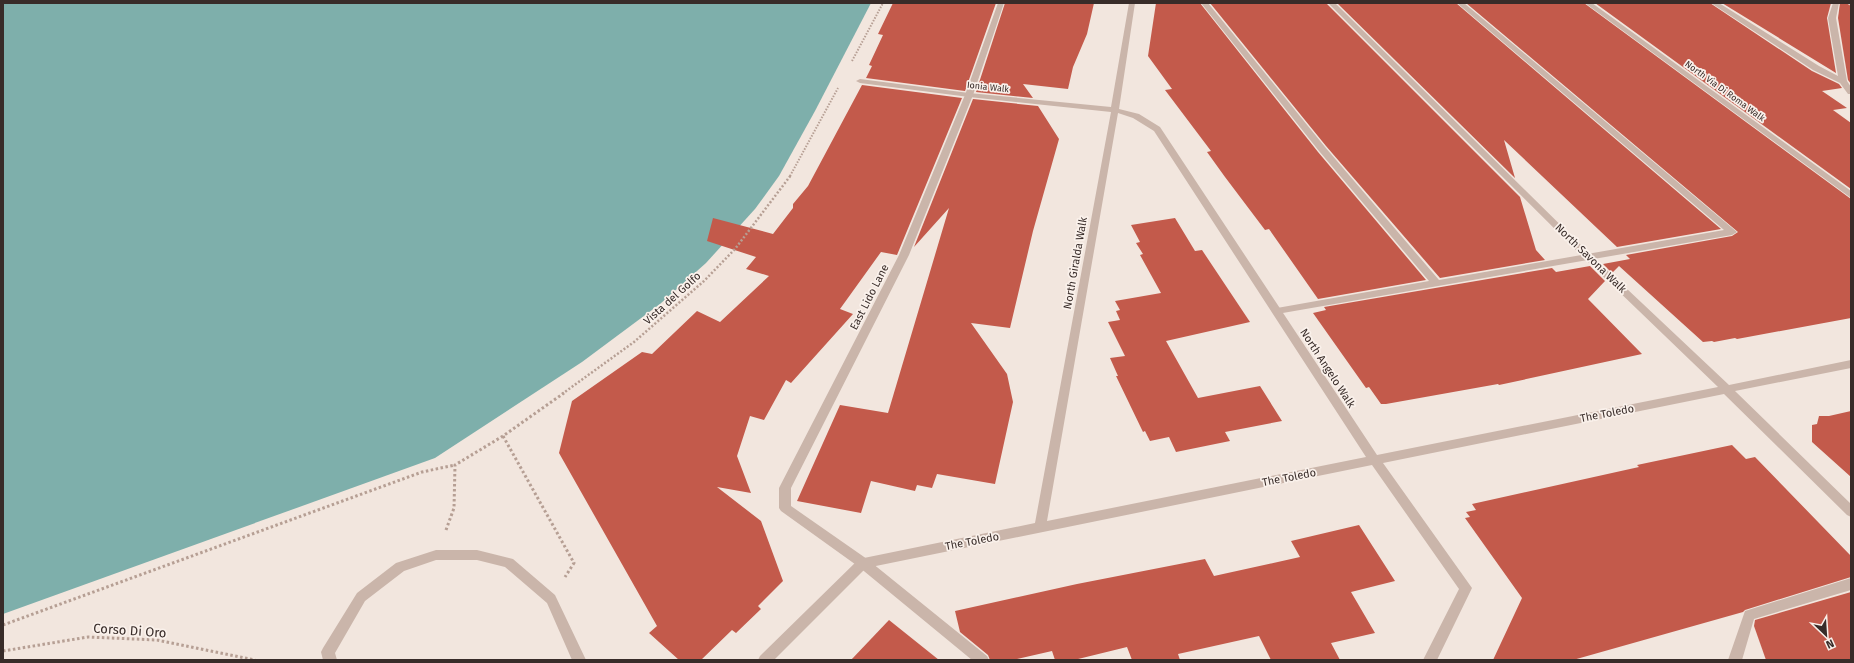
<svg xmlns="http://www.w3.org/2000/svg" width="1854" height="663" font-family="'Fira Sans',sans-serif">
	<rect width="100%" height="100%" fill="#f2e6de"/>
	<!-- water -->
	<path fill="#7eafab" d="M 3,3 L 871,3 L 815,111 L 779,176 L 755,209 L 706,263 L 660,304 L 582,362 L 435,458 L 3,614 Z"/>
	<!-- building -->
	<g fill="#c35a4b">
		<path d="M 893,3 L 996,3 L 965,91 L 866,78 L 872,66 L 869,65 L 883,35 L 878,34 Z"/>
		<path d="M 1005,3 L 1094,3 L 1087,34 L 1073,67 L 1068,89 L 1023,84 L 1033,98 L 976,92 Z"/>
		<path d="M 1156,3 L 1200,3 L 1318,152 L 1426,280 L 1318,299 L 1269,229 L 1265,230 L 1225,177 L 1207,152 L 1211,151 L 1165,90 L 1172,89 L 1148,56 Z"/>
		<path d="M 1210,3 L 1326,3 L 1520,197 L 1536,250 L 1545,260 L 1440,278 L 1326,146 Z"/>
		<path d="M 1337,3 L 1456,3 L 1721,229 L 1617,247 L 1504,140 L 1515,178 Z"/>
		<path d="M 1466,3 L 1584,3 L 1851,199 L 1851,318 L 1737,339 L 1735,338 L 1714,342 L 1712,341 L 1703,342 L 1619,266 L 1612,273 L 1603,264 L 1630,259 L 1626,255 L 1732,236 L 1738,232 Z"/>
		<path d="M 1595,3 L 1710,3 L 1812,71 L 1839,84 L 1842,88 L 1822,91 L 1847,108 L 1833,110 L 1851,123 L 1851,189 Z"/>
		<path d="M 1722,3 L 1831,3 L 1827,18 L 1836,73 Z"/>
		<path d="M 1840,3 L 1846,3 L 1851,6 L 1851,84 L 1848,80 L 1838,18 Z"/>
		<path d="M 862,85 L 962,98 L 897,255 L 881,252 L 840,309 L 853,314 L 791,383 L 786,380 L 764,420 L 750,416 L 737,456 L 751,493 L 717,487 L 761,521 L 783,581 L 758,606 L 761,609 L 736,633 L 732,630 L 701,660 L 679,660 L 649,633 L 657,626 L 559,453 L 572,401 L 642,352 L 652,354 L 697,311 L 720,322 L 769,276 L 746,269 L 756,257 L 707,241 L 713,218 L 773,234 L 793,208 L 793,204 L 808,186 Z"/>
		<path d="M 973,99 L 1038,106 L 1059,139 L 1033,231 L 1010,328 L 971,323 L 1007,374 L 1013,402 L 995,484 L 937,474 L 932,488 L 917,485 L 915,491 L 871,481 L 861,513 L 797,501 L 840,405 L 888,413 L 949,208 L 914,247 Z"/>
		<path d="M 1175,218 L 1195,251 L 1202,250 L 1250,322 L 1166,341 L 1198,398 L 1260,386 L 1282,421 L 1225,432 L 1230,441 L 1176,452 L 1169,437 L 1150,441 L 1145,431 L 1143,432 L 1116,376 L 1118,376 L 1110,358 L 1125,356 L 1108,322 L 1120,320 L 1116,311 L 1120,310 L 1115,301 L 1161,293 L 1140,255 L 1143,254 L 1136,243 L 1140,242 L 1131,225 Z"/>
		<path d="M 1590,266 L 1605,281 L 1588,299 L 1642,354 L 1499,385 L 1498,384 L 1386,404 L 1381,404 L 1369,387 L 1366,388 L 1313,313 L 1326,310 L 1324,307 L 1552,268 L 1556,272 Z"/>
		<path d="M 1851,411 L 1851,477 L 1812,442 L 1812,425 L 1817,424 L 1819,416 L 1829,416 Z"/>
		<path d="M 1732,445 L 1746,459 L 1755,457 L 1851,556 L 1851,577 L 1745,610 L 1743,612 L 1573,660 L 1493,660 L 1522,598 L 1465,518 L 1470,517 L 1466,512 L 1476,510 L 1472,504 L 1639,467 L 1637,465 Z"/>
		<path d="M 1359,525 L 1395,581 L 1351,592 L 1375,633 L 1331,643 L 1340,660 L 1271,660 L 1259,636 L 1178,654 L 1180,660 L 1132,660 L 1127,647 L 1074,660 L 1055,660 L 1052,651 L 1013,660 L 990,660 L 988,655 L 960,632 L 955,611 L 1077,584 L 1205,559 L 1214,576 L 1300,557 L 1291,541 Z"/>
		<path d="M 1851,592 L 1851,660 L 1766,660 L 1754,626 L 1755,620 Z"/>
		<path d="M 889,620 L 939,660 L 851,660 Z"/>
	</g>
	<g fill="none" stroke-linecap="round" stroke-linejoin="round">
		<!-- path-far2 -->
		<g stroke="#b69f94" stroke-width="2" stroke-dasharray="1.5 1.5" stroke-linecap="butt">
			<path d="M 852,61 L 883,3"/>
			<path d="M 790,176 L 838,88"/>
		</g>
		<!-- path-far1 -->
		<path stroke="#b69f94" stroke-width="2.5" stroke-dasharray="2 2" stroke-linecap="butt" d="M 562,394 L 634,342 L 704,281 L 735,249 L 791,175"/>
		<!-- path -->
		<g stroke="#b69f94" stroke-width="3" stroke-dasharray="2.5 2.5" stroke-linecap="butt">
			<path d="M 503,436 L 574,563 L 565,577"/>
			<path d="M 446,530 L 454,508 L 455,465 L 503,436 L 564,393"/>
			<path d="M 3,625 L 422,472 L 455,465"/>
			<path d="M 3,651 L 88,637 L 157,640 L 255,660"/>
		</g>
		<!-- service -->
		<g fill="#cab5aa" fill-rule="evenodd">
			<path d="M 998,3 L 1004,3 L 973,95 L 909,255 L 791,488 L 791,506 L 867,559 L 987,656 L 989,660 L 972,660 L 859,567 L 781,511 L 779,508 L 779,488 L 899,255 L 965,95 Z"/>
			<path d="M 1201,3 L 1208,3 L 1325,147 L 1439,280 L 1724,230 L 1457,3 L 1464,3 L 1737,232 L 1732,235 L 1277,314 L 1274,313 L 1272,311 L 1274,309 L 1277,308 L 1429,281 L 1319,151 Z"/>
			<path d="M 1711,3 L 1719,3 L 1819,66 L 1838,76 L 1828,18 L 1833,3 L 1839,3 L 1836,18 L 1847,81 L 1851,87 L 1851,94 L 1848,94 L 1840,83 L 1813,70 Z"/>
			<path d="M 1851,578 L 1851,590 L 1754,619 L 1742,660 L 1728,660 L 1745,611 Z"/>
		</g>
		<!-- minor -->
		<g fill="#cab5aa" fill-rule="evenodd">
			<path d="M 1129,3 L 1135,3 L 1119,109 L 1139,114 L 1160,127 L 1377,455 L 1718,387 L 1585,259 L 1328,3 L 1335,3 L 1591,255 L 1729,385 L 1851,360 L 1851,368 L 1735,391 L 1851,504 L 1851,517 L 1847,515 L 1724,394 L 1383,463 L 1472,588 L 1437,660 L 1423,660 L 1459,589 L 1372,465 L 866,568 L 774,660 L 758,660 L 760,656 L 859,559 L 1035,523 L 1111,112 L 969,97 L 860,83 L 856,81 L 860,79 L 969,93 L 1111,107 ZM 1118,113 L 1133,118 L 1154,131 L 1366,457 L 1047,521 Z"/>
			<path d="M 1585,3 L 1592,3 L 1851,191 L 1851,198 Z"/>
			<path d="M 1847,3 L 1851,3 L 1851,5 L 1848,4 Z"/>
		</g>
		<!-- tertiary -->
		<path fill="#cab5aa" fill-rule="evenodd" d="M 436,550 L 477,550 L 513,559 L 555,595 L 586,660 L 572,660 L 547,603 L 505,567 L 477,560 L 436,560 L 404,571 L 365,601 L 335,653 L 337,660 L 323,660 L 321,652 L 323,648 L 357,593 L 396,563 Z"/>
	</g>
	<g text-anchor="middle" stroke-width="3.5" stroke-linejoin="round" paint-order="stroke">
		<!-- far-street labels -->
		<g font-size="9" fill="#382c29" stroke="#faf1eb">
			<text transform="translate(988 87) rotate(6)" y="3">Ionia Walk</text>
			<text transform="translate(1725 91) rotate(36)" y="3">North Via Di Roma Walk</text>
		</g>
		<!-- street labels -->
		<g font-size="11" fill="#382c29" stroke="#faf1eb">
			<text transform="translate(1591 258) rotate(44)" y="4">North Savona Walk</text>
			<text transform="translate(1075 263) rotate(-80)" y="4">North Giralda Walk</text>
			<text transform="translate(869 297) rotate(-63)" y="4">East Lido Lane</text>
			<text transform="translate(672 298) rotate(-42)" y="4">Vista del Golfo</text>
			<text transform="translate(1328 368) rotate(57)" y="4">North Angelo Walk</text>
			<text transform="translate(1607 413) rotate(-11)" y="4">The Toledo</text>
			<text transform="translate(1289 477) rotate(-11)" y="4">The Toledo</text>
			<text transform="translate(972 541) rotate(-11)" y="4">The Toledo</text>
		</g>
		<!-- near-street labels -->
		<g font-size="13" fill="#382c29" stroke="#faf1eb">
			<text transform="translate(130 630) rotate(4)" y="5">Corso Di Oro</text>
		</g>
	</g>
	<!-- border -->
	<rect width="1854" height="663" fill="none" stroke="#382c29" stroke-width="8"/>
	<!-- north arrow -->
	<g transform="translate(1826 635) rotate(155)" stroke="#faf1eb" stroke-width="3" paint-order="stroke">
	<path d="M0-3L7 15L0 10L-7 15Z" fill="#382c29"/>
	<text y="-6" font-size="11" font-weight="bold" text-anchor="middle" fill="#382c29">N</text>
	</g>
</svg>
